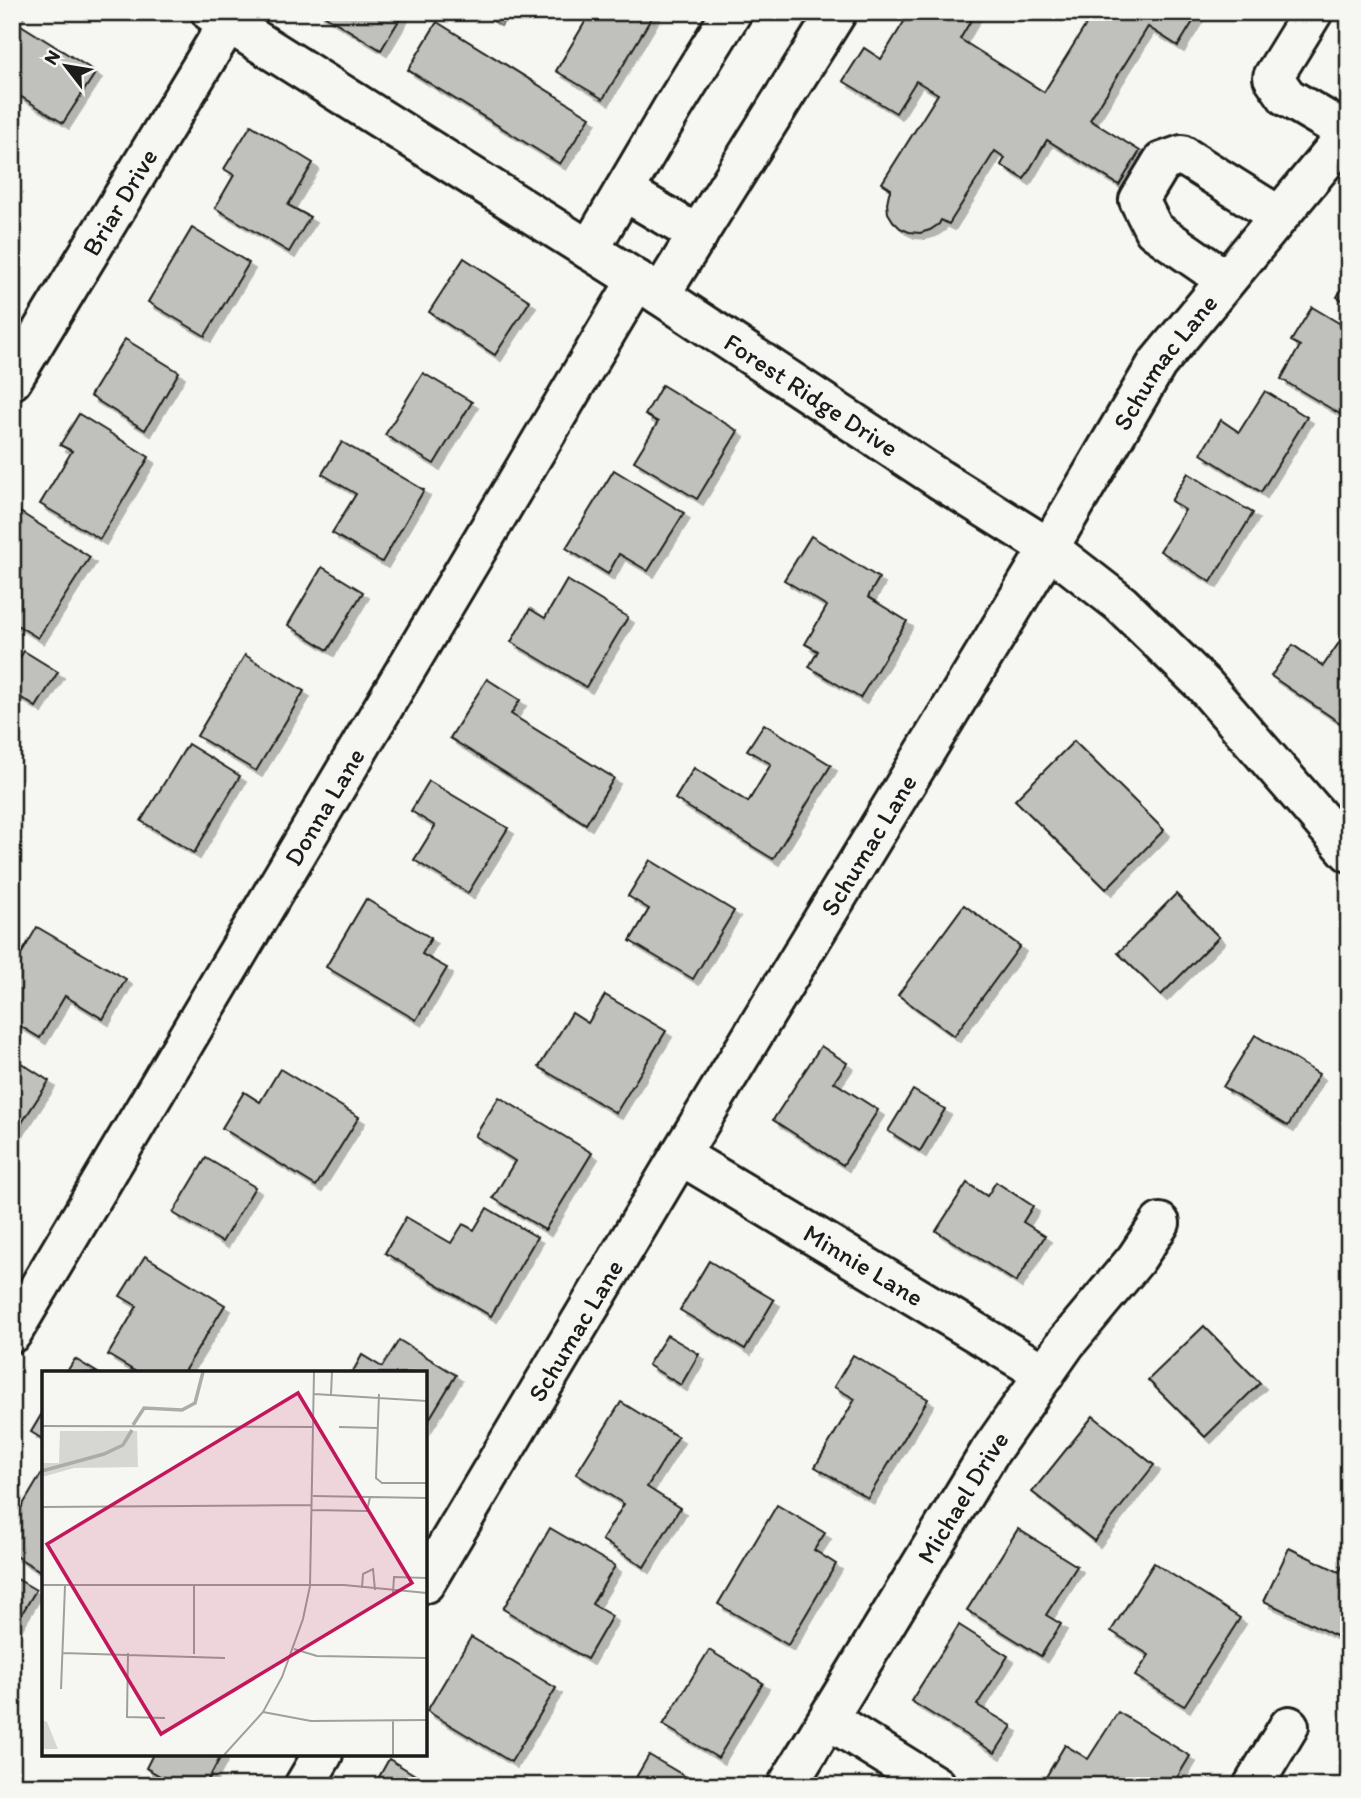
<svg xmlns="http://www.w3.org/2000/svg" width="1361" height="1798" font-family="Itim,sans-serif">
	<defs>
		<filter id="shadow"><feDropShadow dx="6" dy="6" stdDeviation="0" flood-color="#0004"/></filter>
	</defs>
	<rect width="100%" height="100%" fill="#f6f6f2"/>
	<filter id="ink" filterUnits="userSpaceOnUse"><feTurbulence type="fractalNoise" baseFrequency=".0143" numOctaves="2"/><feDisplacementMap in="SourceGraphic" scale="14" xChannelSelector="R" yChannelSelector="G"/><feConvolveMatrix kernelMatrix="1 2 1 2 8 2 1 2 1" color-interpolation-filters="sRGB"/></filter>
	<g filter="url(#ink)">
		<!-- water -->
		<path fill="#acaca9" stroke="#727271" stroke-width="2" d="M 479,12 L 510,12 L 501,26 Z"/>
		<!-- building -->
		<g fill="#c0c0bd" stroke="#1c1c1c" stroke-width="2" filter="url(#shadow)">
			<path d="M 12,12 L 18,12 L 13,20 L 96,72 L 63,123 L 12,91 Z"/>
			<path d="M 319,12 L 404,12 L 381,50 Z"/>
			<path d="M 591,12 L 655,12 L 603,99 L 556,71 Z"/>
			<path d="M 910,12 L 976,12 L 960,39 L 1044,92 L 1094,12 L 1199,12 L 1178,46 L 1148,27 L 1090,120 L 1140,151 L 1119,185 L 1047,140 L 1024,179 L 1001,165 L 1005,158 L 995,151 L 949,224 L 941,220 L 939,224 L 930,230 L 920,233 L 909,232 L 900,228 L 893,221 L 888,213 L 887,203 L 889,193 L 891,189 L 882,183 L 938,94 L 916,81 L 896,113 L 843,81 L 864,48 L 881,59 Z"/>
			<path d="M 437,22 L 590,117 L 560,164 L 408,70 Z"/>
			<path d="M 251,125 L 313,163 L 288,205 L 310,217 L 289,252 L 215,208 L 234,175 L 224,169 Z"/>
			<path d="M 192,228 L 249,263 L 205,336 L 148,302 Z"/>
			<path d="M 464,258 L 530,301 L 495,355 L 429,312 Z"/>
			<path d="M 1349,277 L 1349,304 L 1337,297 Z"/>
			<path d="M 1312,307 L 1349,329 L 1349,399 L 1340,414 L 1281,379 L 1300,346 L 1291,341 Z"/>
			<path d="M 125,339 L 179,372 L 145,430 L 90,396 Z"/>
			<path d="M 423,373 L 472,402 L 434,464 L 385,435 Z"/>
			<path d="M 662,385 L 738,431 L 697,499 L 634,461 L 658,422 L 645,415 Z"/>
			<path d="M 1265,391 L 1307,417 L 1261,492 L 1201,454 L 1221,420 L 1239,432 Z"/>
			<path d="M 79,414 L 149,457 L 100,539 L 40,504 L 72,451 L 60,445 Z"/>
			<path d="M 342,442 L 424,490 L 382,562 L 332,533 L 356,494 L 322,474 Z"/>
			<path d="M 614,470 L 684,513 L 648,571 L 619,554 L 608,574 L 566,548 Z"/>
			<path d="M 1188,473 L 1253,513 L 1211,582 L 1160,551 L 1185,510 L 1171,501 Z"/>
			<path d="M 20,512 L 90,557 L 38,638 L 12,622 L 12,524 Z"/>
			<path d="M 811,536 L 879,578 L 868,597 L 907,621 L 860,698 L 809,667 L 818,651 L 805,644 L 827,606 L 784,580 Z"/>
			<path d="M 322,567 L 363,592 L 328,650 L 288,625 Z"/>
			<path d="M 567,580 L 628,617 L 586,687 L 511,642 L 530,609 L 545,618 Z"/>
			<path d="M 1343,637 L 1349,641 L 1349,729 L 1271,676 L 1293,645 L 1323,666 Z"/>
			<path d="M 24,651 L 58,672 L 36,707 L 12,692 L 12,670 Z"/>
			<path d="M 245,655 L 304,691 L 256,771 L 197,736 Z"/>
			<path d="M 487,679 L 520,700 L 511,714 L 614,778 L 586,824 L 450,738 Z"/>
			<path d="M 764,724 L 831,765 L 773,859 L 675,799 L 694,768 L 748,802 L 771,764 L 747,750 Z"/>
			<path d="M 1074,741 L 1164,830 L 1106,889 L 1015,800 Z"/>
			<path d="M 188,744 L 240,776 L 194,853 L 141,821 Z"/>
			<path d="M 429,781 L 508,828 L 468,893 L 414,860 L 435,826 L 411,811 Z"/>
			<path d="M 650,860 L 734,911 L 693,979 L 630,941 L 649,909 L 628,896 Z"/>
			<path d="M 1176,894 L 1219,937 L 1161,995 L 1118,953 Z"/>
			<path d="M 366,899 L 431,938 L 422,954 L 447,968 L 416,1020 L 326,967 Z"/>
			<path d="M 964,905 L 1020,946 L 954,1036 L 898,995 Z"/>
			<path d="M 37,927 L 126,979 L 103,1019 L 65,996 L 40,1038 L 12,1021 L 12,970 Z"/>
			<path d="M 605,995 L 666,1031 L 616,1113 L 539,1067 L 572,1013 L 588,1023 Z"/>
			<path d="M 1255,1035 L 1319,1074 L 1288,1126 L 1223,1087 Z"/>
			<path d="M 821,1046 L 847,1063 L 834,1082 L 878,1110 L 843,1165 L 773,1120 Z"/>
			<path d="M 12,1057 L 49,1081 L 12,1138 Z"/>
			<path d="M 280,1069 L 359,1117 L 316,1186 L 222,1128 L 244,1092 L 260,1102 Z"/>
			<path d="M 913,1090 L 945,1109 L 920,1151 L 888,1131 Z"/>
			<path d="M 499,1097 L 592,1153 L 545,1230 L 493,1198 L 515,1161 L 475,1136 Z"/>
			<path d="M 206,1158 L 255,1187 L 222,1242 L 173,1213 Z"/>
			<path d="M 996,1182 L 1033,1206 L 1023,1222 L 1045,1236 L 1016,1282 L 936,1231 L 967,1183 L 987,1196 Z"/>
			<path d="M 487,1208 L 537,1237 L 491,1316 L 385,1253 L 406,1217 L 451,1243 L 463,1224 L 474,1230 Z"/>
			<path d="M 145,1256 L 225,1305 L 183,1373 L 138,1373 L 108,1355 L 137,1306 L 120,1296 Z"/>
			<path d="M 709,1261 L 774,1300 L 745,1349 L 680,1310 Z"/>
			<path d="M 1204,1326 L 1260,1383 L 1205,1437 L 1148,1380 Z"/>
			<path d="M 667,1335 L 699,1354 L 681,1385 L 648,1365 Z"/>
			<path d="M 399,1340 L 456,1375 L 425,1426 L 425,1373 L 352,1373 L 362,1355 L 382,1367 Z"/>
			<path d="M 853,1355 L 928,1399 L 868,1498 L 815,1467 L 855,1399 L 834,1387 Z"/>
			<path d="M 75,1359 L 98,1373 L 66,1373 Z"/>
			<path d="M 621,1402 L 678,1437 L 647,1487 L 680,1508 L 644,1567 L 602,1540 L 624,1504 L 576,1474 Z"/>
			<path d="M 44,1410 L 44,1440 L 31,1432 Z"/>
			<path d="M 1093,1416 L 1154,1465 L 1094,1541 L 1032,1492 Z"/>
			<path d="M 43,1471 L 44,1568 L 42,1572 L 12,1554 L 12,1510 L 18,1513 Z"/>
			<path d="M 777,1505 L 825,1533 L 814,1550 L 836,1564 L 788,1645 L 718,1604 Z"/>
			<path d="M 550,1528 L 615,1566 L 592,1604 L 612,1616 L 587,1659 L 503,1609 Z"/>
			<path d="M 1018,1529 L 1077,1566 L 1046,1615 L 1061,1624 L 1041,1656 L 967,1610 Z"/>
			<path d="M 1289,1548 L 1339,1572 L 1349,1552 L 1349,1635 L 1346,1641 L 1264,1601 Z"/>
			<path d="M 1154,1563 L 1240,1618 L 1184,1706 L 1135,1676 L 1149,1655 L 1111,1631 Z"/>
			<path d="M 12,1576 L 36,1590 L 12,1630 Z"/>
			<path d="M 959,1625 L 1008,1656 L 977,1705 L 1012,1726 L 995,1753 L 911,1701 Z"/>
			<path d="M 471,1637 L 556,1688 L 511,1762 L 427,1711 Z"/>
			<path d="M 709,1650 L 763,1683 L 718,1758 L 663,1725 Z"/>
			<path d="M 1118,1712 L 1190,1756 L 1172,1786 L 1050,1786 L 1043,1782 L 1065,1745 L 1088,1759 Z"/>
			<path d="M 153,1754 L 222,1754 L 205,1786 L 178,1786 L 146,1768 Z"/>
			<path d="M 649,1755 L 698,1784 L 697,1786 L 631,1786 Z"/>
			<path d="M 389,1759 L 433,1786 L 374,1786 Z"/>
		</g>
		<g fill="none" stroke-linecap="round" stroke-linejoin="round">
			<!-- minor casing -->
			<g stroke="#1c1c1c" stroke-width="44">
				<g id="minor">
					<path d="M 1313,12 L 1273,77 L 1287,97 L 1348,133"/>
					<path d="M 624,191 L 698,235"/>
					<path d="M 589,250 L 672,109 L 732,12"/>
					<path d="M 1226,280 L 1154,230 L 1139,200 L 1162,162 L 1182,155 L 1279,216"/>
					<path d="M 660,295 L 837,12"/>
					<path id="s1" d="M 12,380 L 228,23"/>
					<path id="s2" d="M 680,1155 L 1045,1374"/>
					<path id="s3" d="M 12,1333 L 637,280"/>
					<path id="s4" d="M 425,1583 L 680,1155 L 1049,548 L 1157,364 L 1349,132"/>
					<path d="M 828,1719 L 936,1786"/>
					<path d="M 304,1786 L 323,1754"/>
					<path id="s5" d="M 787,1786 L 989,1453 L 1066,1343 L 1136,1259 L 1160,1223"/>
					<path d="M 1253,1786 L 1289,1726"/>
				</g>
			</g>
			<!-- major casing -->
			<g stroke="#1c1c1c" stroke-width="44">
				<g id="major">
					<path id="s6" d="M 211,12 L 637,280 L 939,479 L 1049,548 L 1121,604 L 1205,686 L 1349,852"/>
				</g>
			</g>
			<!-- minor -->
			<use href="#minor" stroke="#f6f6f2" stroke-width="38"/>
			<!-- major -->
			<use href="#major" stroke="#f6f6f2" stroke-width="38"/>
		</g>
	</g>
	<g text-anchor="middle" stroke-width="6" stroke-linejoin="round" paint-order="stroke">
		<!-- street labels -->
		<g font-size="26" fill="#1c1c1c" stroke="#f6f6f2">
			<text dy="9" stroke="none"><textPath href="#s1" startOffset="208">Briar Drive</textPath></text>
			<text dy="9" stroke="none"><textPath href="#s4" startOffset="1428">Schumac Lane</textPath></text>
			<text dy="9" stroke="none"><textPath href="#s6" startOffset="712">Forest Ridge Drive</textPath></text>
			<text dy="9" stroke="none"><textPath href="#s3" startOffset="612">Donna Lane</textPath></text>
			<text dy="9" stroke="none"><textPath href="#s4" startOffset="861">Schumac Lane</textPath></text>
			<text dy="9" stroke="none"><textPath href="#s2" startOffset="214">Minnie Lane</textPath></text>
			<text dy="9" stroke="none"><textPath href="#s4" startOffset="294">Schumac Lane</textPath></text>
			<text dy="9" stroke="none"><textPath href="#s5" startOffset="338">Michael Drive</textPath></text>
		</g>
	</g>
	<!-- overview -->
	<g transform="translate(42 1371)">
		<rect width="385" height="385" fill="#f6f6f2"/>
		<path d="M 18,60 L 95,60 L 96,96 L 32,97 L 0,106 L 0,92 L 17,92 ZM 0,349 L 5,351 L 16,378 L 0,378 Z" fill="#d6d6d2"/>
		<path fill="none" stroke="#acaca9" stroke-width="3.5" d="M 91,54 L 102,37 L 140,39 L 153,32 L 161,1M 0,100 L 62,83 L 81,74 L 90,59"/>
		<path fill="none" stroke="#9f9f9c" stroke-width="2" d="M 272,23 L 385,30M 289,23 L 290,1M 337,23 L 334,107 L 340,112 L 385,112M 0,55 L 272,56M 297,56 L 336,57M 271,125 L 385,127M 0,136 L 270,134M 270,139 L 325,140 L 328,126M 0,214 L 302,214 L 385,222M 152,214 L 152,283M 320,217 L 321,203 L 331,198 L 333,219M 351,222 L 352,206 L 385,207M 252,278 L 275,285 L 385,287M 20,282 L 183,287M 86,282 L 85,346 L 123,347M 19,318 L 23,215M 221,341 L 269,350 L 385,349M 351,349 L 351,384M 182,384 L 221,341 L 240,306 L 261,248 L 268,215 L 272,1"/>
		<path fill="#c2185b" fill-opacity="0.15" stroke="#c2185b" stroke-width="3.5" d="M 256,22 L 370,212 L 119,363 L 5,173 Z"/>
		<rect width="385" height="385" fill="none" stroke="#1c1c1c" stroke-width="3.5"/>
	</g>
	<!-- margin -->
	<rect width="1361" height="1798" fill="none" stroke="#f6f6f2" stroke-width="42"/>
	<rect x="21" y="21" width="1319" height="1756" fill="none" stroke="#1c1c1c" stroke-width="2.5" filter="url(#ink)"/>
	<!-- north arrow -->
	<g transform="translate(66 66) rotate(301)" stroke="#f6f6f2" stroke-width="5" paint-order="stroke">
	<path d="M0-5L12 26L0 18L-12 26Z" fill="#1c1c1c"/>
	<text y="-10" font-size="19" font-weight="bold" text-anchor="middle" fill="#1c1c1c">N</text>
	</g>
</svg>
